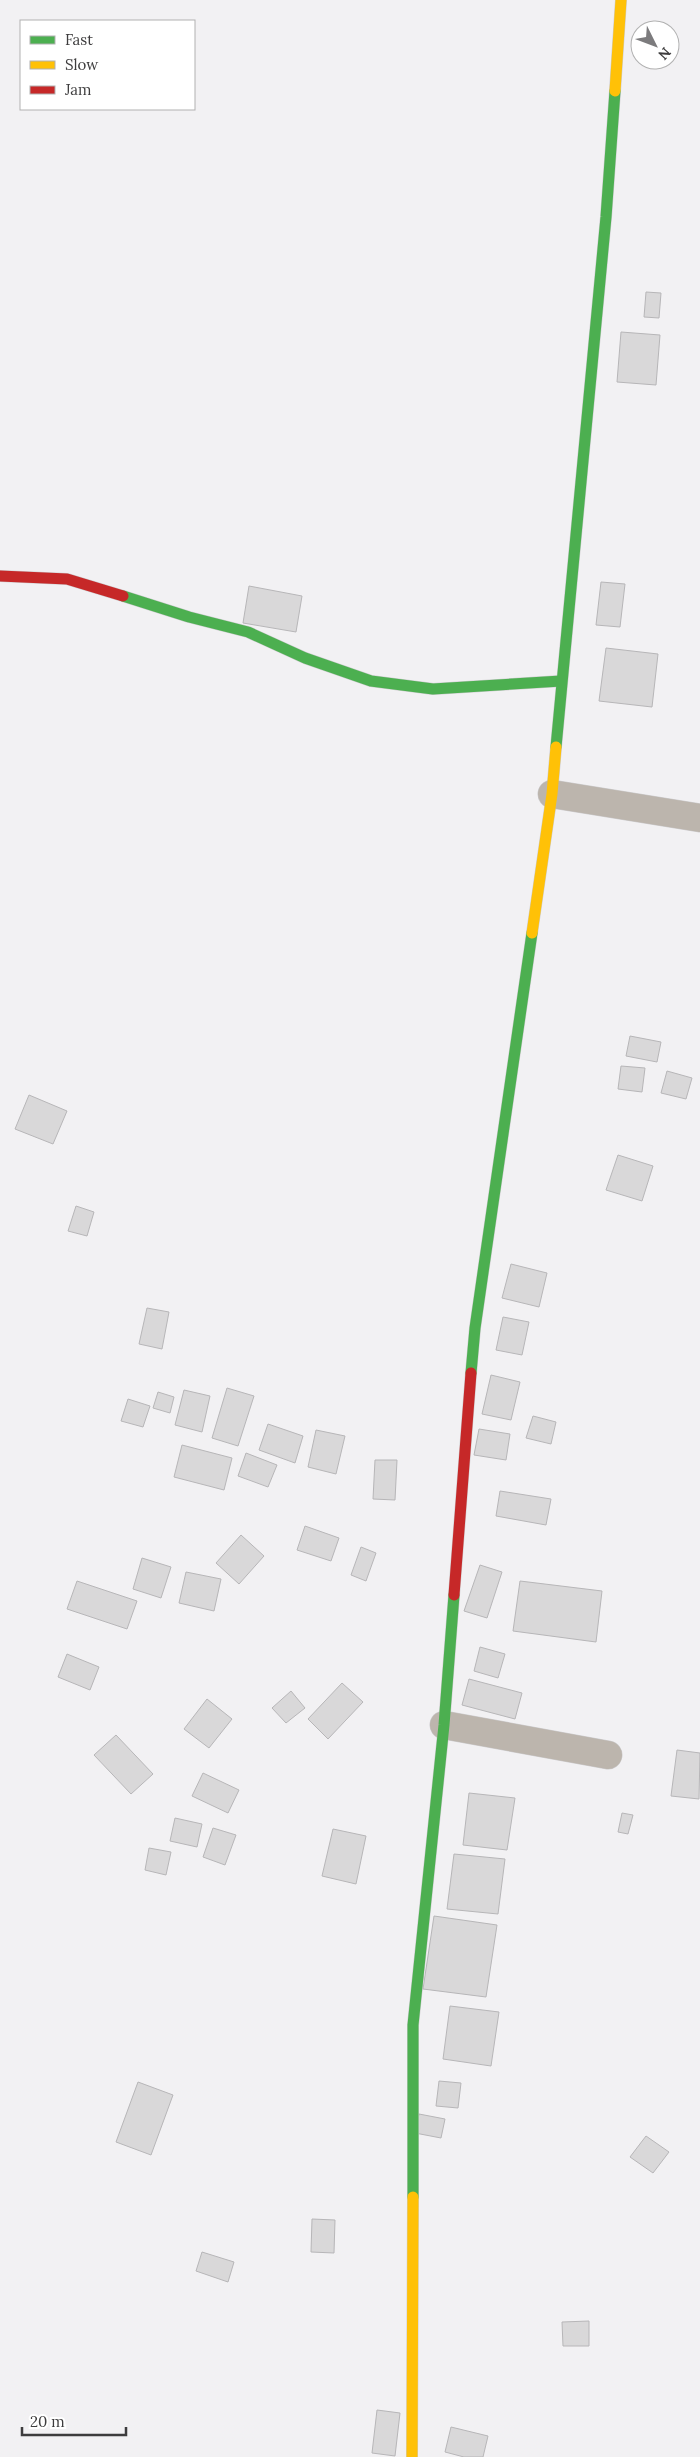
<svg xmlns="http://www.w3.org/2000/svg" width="700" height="2457" font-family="Lora,serif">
	<rect width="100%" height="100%" fill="#f2f1f3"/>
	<!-- building -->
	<g fill="#d9d8d9" stroke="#b7b6b8">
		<path d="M 646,292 L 661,293 L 659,318 L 644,317 Z"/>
		<path d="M 621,332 L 660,335 L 656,385 L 617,382 Z"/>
		<path d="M 601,582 L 625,584 L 620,627 L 596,625 Z"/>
		<path d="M 249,586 L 302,596 L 296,632 L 243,623 Z"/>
		<path d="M 606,648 L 658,654 L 652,707 L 599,701 Z"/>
		<path d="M 630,1036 L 661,1042 L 657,1062 L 626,1056 Z"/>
		<path d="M 621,1066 L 645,1068 L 642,1092 L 618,1089 Z"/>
		<path d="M 667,1071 L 692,1078 L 686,1099 L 661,1093 Z"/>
		<path d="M 29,1095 L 67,1111 L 53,1144 L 15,1129 Z"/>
		<path d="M 618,1155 L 653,1166 L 642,1201 L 606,1190 Z"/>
		<path d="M 76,1206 L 94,1212 L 87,1236 L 68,1231 Z"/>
		<path d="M 511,1264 L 547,1273 L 539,1307 L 502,1298 Z"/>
		<path d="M 147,1308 L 169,1312 L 162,1349 L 139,1344 Z"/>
		<path d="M 503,1317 L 529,1322 L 522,1355 L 496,1350 Z"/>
		<path d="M 491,1375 L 520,1382 L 511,1420 L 482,1414 Z"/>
		<path d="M 227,1388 L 254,1396 L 238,1446 L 212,1438 Z"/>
		<path d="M 184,1390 L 210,1396 L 202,1432 L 175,1425 Z"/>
		<path d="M 158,1392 L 174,1397 L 170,1413 L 153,1408 Z"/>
		<path d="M 128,1399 L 150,1406 L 143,1427 L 121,1421 Z"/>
		<path d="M 533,1416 L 556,1422 L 551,1444 L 526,1438 Z"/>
		<path d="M 268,1424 L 303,1436 L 295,1463 L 259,1450 Z"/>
		<path d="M 479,1429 L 510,1434 L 506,1460 L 474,1455 Z"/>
		<path d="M 316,1430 L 345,1436 L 336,1474 L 308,1467 Z"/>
		<path d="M 182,1445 L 232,1458 L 224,1490 L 174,1477 Z"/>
		<path d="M 246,1453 L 277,1465 L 268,1487 L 238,1476 Z"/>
		<path d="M 375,1460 L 397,1460 L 395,1500 L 373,1499 Z"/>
		<path d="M 500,1491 L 551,1499 L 546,1525 L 496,1516 Z"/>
		<path d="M 305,1526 L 339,1538 L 331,1561 L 297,1550 Z"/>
		<path d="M 241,1535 L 264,1556 L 239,1584 L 216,1563 Z"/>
		<path d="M 361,1547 L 376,1553 L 366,1581 L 351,1575 Z"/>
		<path d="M 142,1558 L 171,1567 L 161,1598 L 133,1589 Z"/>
		<path d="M 480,1565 L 502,1572 L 487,1618 L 464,1611 Z"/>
		<path d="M 186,1572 L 221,1579 L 214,1611 L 179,1603 Z"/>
		<path d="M 77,1581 L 137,1601 L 127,1629 L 67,1609 Z"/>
		<path d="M 520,1581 L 602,1591 L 596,1642 L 513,1631 Z"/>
		<path d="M 480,1647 L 505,1654 L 498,1678 L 474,1671 Z"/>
		<path d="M 67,1654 L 99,1667 L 90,1690 L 58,1677 Z"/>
		<path d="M 469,1679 L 522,1693 L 515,1719 L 462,1705 Z"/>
		<path d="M 342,1683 L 363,1702 L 328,1739 L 308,1719 Z"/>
		<path d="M 291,1691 L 305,1708 L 286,1723 L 272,1708 Z"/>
		<path d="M 207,1699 L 232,1719 L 209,1748 L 184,1729 Z"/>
		<path d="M 116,1735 L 153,1774 L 131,1794 L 94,1755 Z"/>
		<path d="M 677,1750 L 700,1753 L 699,1799 L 671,1796 Z"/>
		<path d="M 203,1773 L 239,1790 L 228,1813 L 192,1796 Z"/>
		<path d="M 469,1793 L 515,1798 L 507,1850 L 463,1845 Z"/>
		<path d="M 622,1813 L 633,1815 L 628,1834 L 618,1832 Z"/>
		<path d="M 175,1818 L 202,1824 L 197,1847 L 170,1841 Z"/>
		<path d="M 213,1828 L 236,1835 L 225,1865 L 203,1857 Z"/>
		<path d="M 333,1829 L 366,1836 L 356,1884 L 322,1876 Z"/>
		<path d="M 149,1848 L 171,1852 L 166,1875 L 145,1870 Z"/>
		<path d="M 454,1854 L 505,1859 L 498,1914 L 447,1909 Z"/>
		<path d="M 434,1916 L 497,1925 L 486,1997 L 423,1989 Z"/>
		<path d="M 450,2006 L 499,2012 L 491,2066 L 443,2059 Z"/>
		<path d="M 439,2081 L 461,2083 L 458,2108 L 436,2106 Z"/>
		<path d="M 138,2082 L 173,2095 L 151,2155 L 116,2142 Z"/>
		<path d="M 419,2114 L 445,2119 L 441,2138 L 415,2133 Z"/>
		<path d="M 646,2136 L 669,2152 L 653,2173 L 630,2157 Z"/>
		<path d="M 312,2219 L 335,2220 L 334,2253 L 311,2252 Z"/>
		<path d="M 202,2252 L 234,2262 L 228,2282 L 196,2271 Z"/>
		<path d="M 589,2321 L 589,2346 L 563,2346 L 562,2322 Z"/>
		<path d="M 377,2410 L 400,2413 L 395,2456 L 372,2453 Z"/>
		<path d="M 451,2427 L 488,2436 L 483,2457 L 464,2457 L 445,2452 Z"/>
	</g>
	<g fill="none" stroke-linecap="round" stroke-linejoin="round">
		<!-- street casing -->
		<g stroke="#cecdcf" stroke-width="29">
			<g id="street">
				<path d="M 552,794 L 700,818"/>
				<path d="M 444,1725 L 608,1755"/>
			</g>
		</g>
		<!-- fast casing -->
		<g stroke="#cecdcf" stroke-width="12">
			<g id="fast">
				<path d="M 123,596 L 189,617 L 248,632 L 305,658 L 371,681 L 433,689 L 561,681"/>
				<path d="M 556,747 L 606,217 L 615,91"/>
				<path d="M 471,1373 L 475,1328 L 532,933"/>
				<path d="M 413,2197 L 413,2025 L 444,1725 L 454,1595"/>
			</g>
		</g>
		<!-- slow casing -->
		<g stroke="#cecdcf" stroke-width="12">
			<g id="slow">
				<path d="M 615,91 L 621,0"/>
				<path d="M 532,933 L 552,794 L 556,747"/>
				<path d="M 412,2457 L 413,2197"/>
			</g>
		</g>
		<!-- jam casing -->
		<g stroke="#cecdcf" stroke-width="12">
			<g id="jam">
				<path d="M 0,576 L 67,579 L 123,596"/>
				<path d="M 454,1595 L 471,1373"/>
			</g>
		</g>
		<!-- street -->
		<use href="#street" stroke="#bcb5ad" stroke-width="28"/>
		<!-- fast -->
		<use href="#fast" stroke="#4caf50" stroke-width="11"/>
		<!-- slow -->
		<use href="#slow" stroke="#ffc107" stroke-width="11"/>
		<!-- jam -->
		<use href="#jam" stroke="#c62828" stroke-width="11"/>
	</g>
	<!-- legend -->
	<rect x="20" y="20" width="175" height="90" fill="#ffffff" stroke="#b1b1b1"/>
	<rect x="30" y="36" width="25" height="8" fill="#4caf50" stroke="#b1b1b1"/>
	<text x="65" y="45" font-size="15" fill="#3d3c3d">Fast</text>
	<rect x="30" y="61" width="25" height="8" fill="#ffc107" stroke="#b1b1b1"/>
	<text x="65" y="70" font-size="15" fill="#3d3c3d">Slow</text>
	<rect x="30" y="86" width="25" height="8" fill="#c62828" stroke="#b1b1b1"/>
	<text x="65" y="95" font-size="15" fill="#3d3c3d">Jam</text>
	<!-- north arrow -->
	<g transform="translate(655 45) rotate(132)"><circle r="24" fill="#ffffff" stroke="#b1b1b1"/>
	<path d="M0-4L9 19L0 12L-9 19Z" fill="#7c7b7d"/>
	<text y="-8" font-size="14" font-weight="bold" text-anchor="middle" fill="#3d3c3d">N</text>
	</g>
	<!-- scale -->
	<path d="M22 2427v8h104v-8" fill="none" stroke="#3d3c3d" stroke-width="2.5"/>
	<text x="30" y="2427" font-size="15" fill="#3d3c3d" stroke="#ffffff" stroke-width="4" paint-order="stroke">20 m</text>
</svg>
